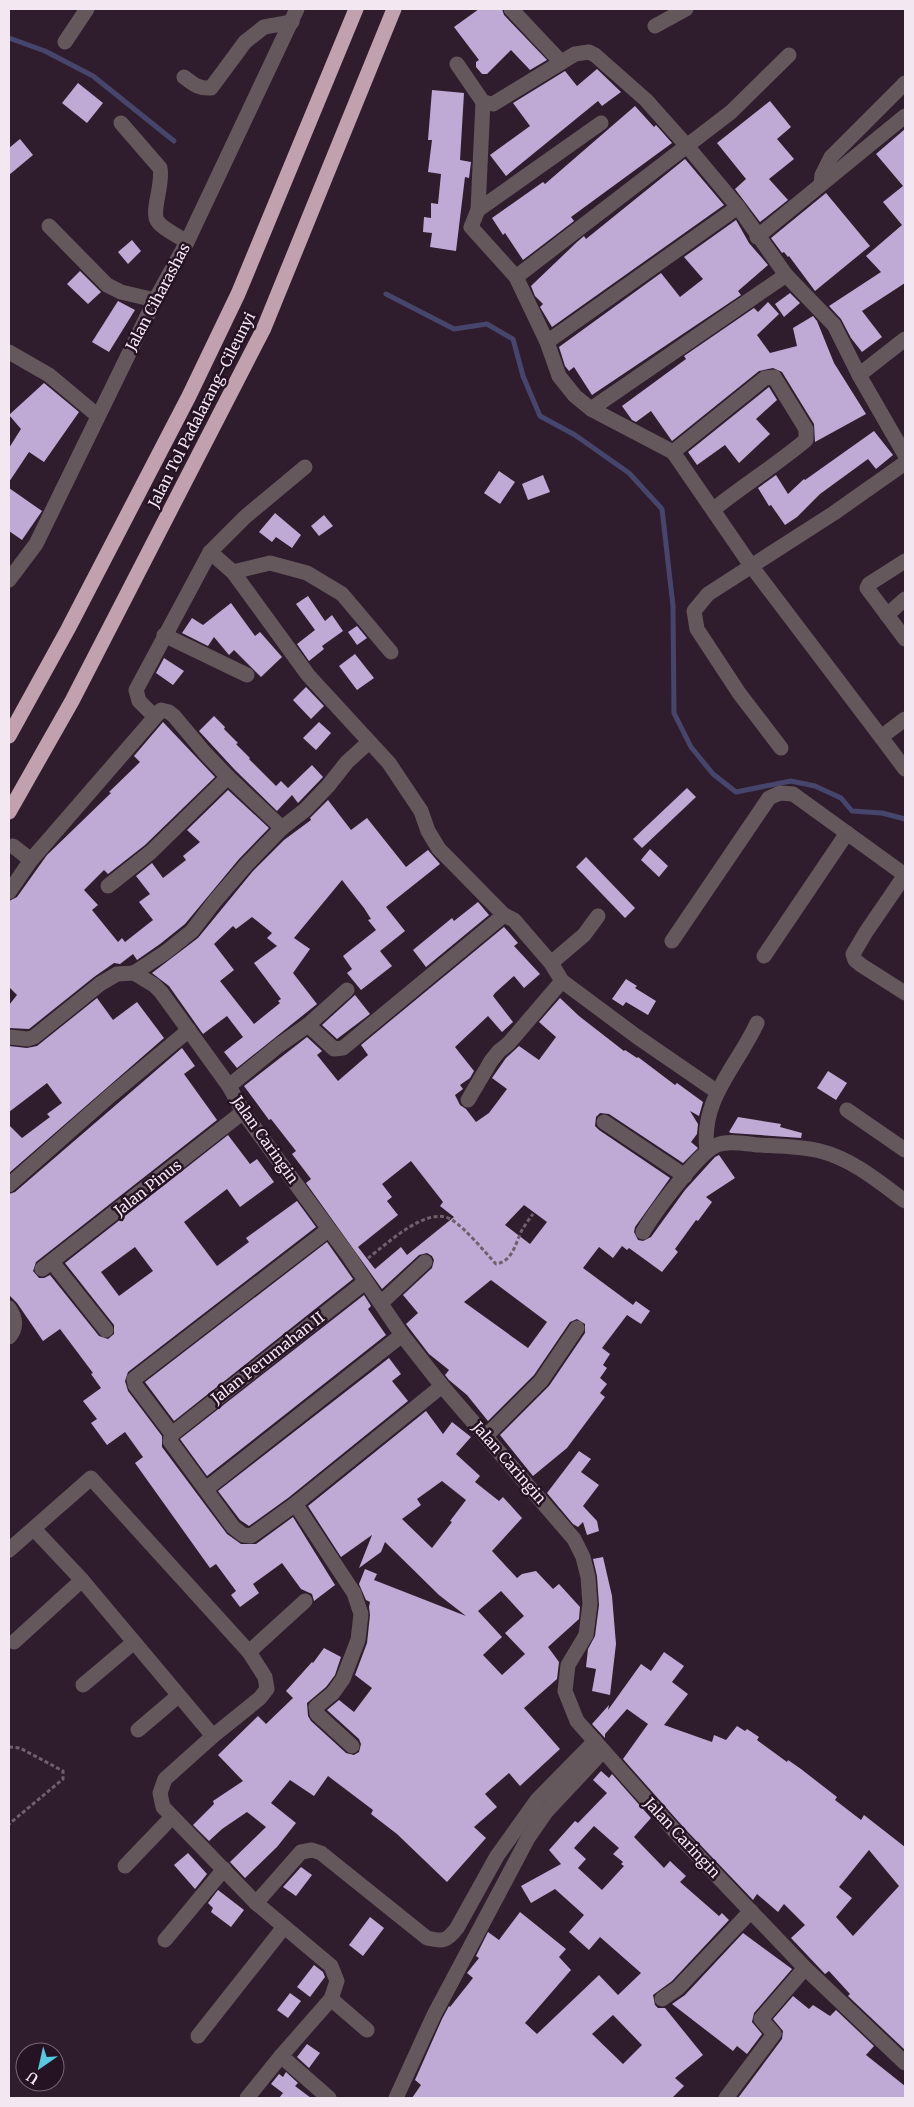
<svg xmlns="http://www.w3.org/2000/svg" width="914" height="2107" font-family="Merriweather,serif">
	<rect width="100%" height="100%" fill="#2f1d2d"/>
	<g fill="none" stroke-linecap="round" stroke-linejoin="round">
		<!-- stream -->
		<g stroke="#46466d" stroke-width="5">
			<path d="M 9,38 L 45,51 L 93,76 L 174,141"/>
			<path d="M 386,294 L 454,329 L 487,324 L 513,339 L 523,376 L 540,416 L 575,435 L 629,473 L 662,509 L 673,606 L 674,713 L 691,747 L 713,774 L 736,792 L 791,781 L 815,786 L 841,798 L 852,811 L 882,813 L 905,819"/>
		</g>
	</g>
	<!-- building -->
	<g fill="#beaad5" fill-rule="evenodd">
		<path d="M 479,9 L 502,9 L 504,15 L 547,60 L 530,70 L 511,50 L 487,74 L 482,74 L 476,67 L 476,62 L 479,60 L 454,27 Z"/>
		<path d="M 597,69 L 621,92 L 602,106 L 598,101 L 506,176 L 490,155 L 530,126 L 513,103 L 565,71 L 577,86 Z"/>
		<path d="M 78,83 L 103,103 L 87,123 L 62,103 Z"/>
		<path d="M 432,90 L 464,93 L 460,160 L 471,162 L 469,178 L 465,177 L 456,251 L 430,247 L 432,233 L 423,232 L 424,217 L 431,218 L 431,203 L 438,204 L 441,174 L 428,172 L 432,140 L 428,140 Z"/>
		<path d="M 770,101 L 791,127 L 777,139 L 794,159 L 769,179 L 788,200 L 760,222 L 735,189 L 746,179 L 717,143 Z"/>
		<path d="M 635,106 L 654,127 L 656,125 L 672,143 L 571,217 L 574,221 L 523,260 L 505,233 L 503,235 L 492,218 L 543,182 L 545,184 Z"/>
		<path d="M 905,129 L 905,283 L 862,311 L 882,337 L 862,352 L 851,338 L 841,319 L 829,306 L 881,272 L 866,256 L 902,225 L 883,202 L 903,186 L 876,154 Z"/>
		<path d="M 20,139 L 33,155 L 9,175 L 9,148 Z"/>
		<path d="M 685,159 L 724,205 L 552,327 L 540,307 L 543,304 L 535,296 L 531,286 L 577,242 L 584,236 L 586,239 Z"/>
		<path d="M 826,193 L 870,246 L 815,291 L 789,256 L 788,257 L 784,252 L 782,253 L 771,238 Z"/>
		<path d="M 736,220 L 749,243 L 768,265 L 738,291 L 741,295 L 592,395 L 574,367 L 569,371 L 565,366 L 559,347 L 661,273 L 680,297 L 703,279 L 684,257 Z"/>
		<path d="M 132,240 L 141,251 L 128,264 L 118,252 Z"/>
		<path d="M 80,271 L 101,292 L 88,304 L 67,284 Z"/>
		<path d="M 790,293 L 800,303 L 784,317 L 775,304 Z"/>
		<path d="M 118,301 L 135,310 L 109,352 L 92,342 Z"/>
		<path d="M 768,302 L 779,314 L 757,335 L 770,353 L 797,346 L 793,328 L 813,316 L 817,321 L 834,363 L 866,414 L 815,442 L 814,424 L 782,372 L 773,368 L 759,371 L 672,441 L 651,411 L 636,422 L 632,420 L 622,406 L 686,359 L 684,356 L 754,308 L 758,312 Z"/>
		<path d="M 44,383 L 79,412 L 44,462 L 29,452 L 9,482 L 9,448 L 21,429 L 9,415 Z"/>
		<path d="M 769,387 L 777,400 L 756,419 L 770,434 L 739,463 L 725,445 L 697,465 L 688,452 Z"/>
		<path d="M 874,431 L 893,455 L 876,469 L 868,459 L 820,494 L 797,517 L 785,525 L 771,505 L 769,506 L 758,488 L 776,475 L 788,494 L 804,479 L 805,480 Z"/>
		<path d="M 499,471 L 515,482 L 500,504 L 484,493 Z"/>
		<path d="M 543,475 L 550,492 L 528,500 L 522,484 Z"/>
		<path d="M 9,488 L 42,511 L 22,540 L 9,531 Z"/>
		<path d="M 275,513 L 301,535 L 292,548 L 276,537 L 272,542 L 259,532 Z"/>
		<path d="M 324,515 L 333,526 L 319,536 L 311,526 Z"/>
		<path d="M 308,596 L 325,621 L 332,615 L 343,631 L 322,646 L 324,649 L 309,661 L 297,644 L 315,630 L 296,604 Z"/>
		<path d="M 231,603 L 255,636 L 260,632 L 282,657 L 261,677 L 234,650 L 229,655 L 214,637 L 208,646 L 182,633 L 192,618 L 203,625 Z"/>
		<path d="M 357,626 L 367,638 L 357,645 L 348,632 Z"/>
		<path d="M 355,654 L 374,678 L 357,690 L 339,666 Z"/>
		<path d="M 164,658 L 184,671 L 173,685 L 156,673 Z"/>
		<path d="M 306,687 L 324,706 L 311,719 L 293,700 Z"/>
		<path d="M 214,716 L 225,727 L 224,729 L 238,743 L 236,744 L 250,758 L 249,759 L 276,786 L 281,781 L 288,788 L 312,765 L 323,777 L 298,803 L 292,795 L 277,811 L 235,770 L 199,731 Z"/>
		<path d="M 163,722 L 215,777 L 145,845 L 108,874 L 104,870 L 84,890 L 98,905 L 92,910 L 118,942 L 122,938 L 125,942 L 153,920 L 139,902 L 150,894 L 136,876 L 152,863 L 163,878 L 186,860 L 183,856 L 200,842 L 187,830 L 228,790 L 269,828 L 239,859 L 185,924 L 160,944 L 137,960 L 133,954 L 120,964 L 114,963 L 94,977 L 29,1029 L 9,1028 L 9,1005 L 17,995 L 9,987 L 9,901 L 17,897 L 47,855 L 111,793 L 109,792 L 140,762 L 134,756 Z"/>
		<path d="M 319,722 L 331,733 L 316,750 L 303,738 Z"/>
		<path d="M 687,788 L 696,797 L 642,848 L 633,839 Z"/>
		<path d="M 328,800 L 351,830 L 367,818 L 406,867 L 428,850 L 440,864 L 386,907 L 405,931 L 380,951 L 392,966 L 361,990 L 347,973 L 352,969 L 343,956 L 376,930 L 368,920 L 371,919 L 364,908 L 342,880 L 294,938 L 310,949 L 293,973 L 317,1004 L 237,1068 L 224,1052 L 243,1037 L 227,1016 L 203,1034 L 169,986 L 152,973 L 198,938 L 253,871 L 284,840 L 311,820 L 310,818 ZM 252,917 L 272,933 L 267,938 L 277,946 L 254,963 L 281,999 L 278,1001 L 280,1003 L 254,1024 L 220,981 L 234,970 L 214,944 L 233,926 L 236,929 Z"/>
		<path d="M 650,849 L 668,866 L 659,877 L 641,860 Z"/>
		<path d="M 586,857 L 635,908 L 625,918 L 576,867 Z"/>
		<path d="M 478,902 L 489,915 L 426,967 L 413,950 L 452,918 L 454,921 Z"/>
		<path d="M 504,927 L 518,943 L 514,946 L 540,974 L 524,988 L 514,976 L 495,993 L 493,996 L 513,1022 L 502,1032 L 488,1016 L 455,1047 L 474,1071 L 470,1078 L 460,1085 L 463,1089 L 455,1095 L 460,1105 L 466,1109 L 476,1122 L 489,1113 L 507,1089 L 492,1078 L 506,1058 L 519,1046 L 539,1060 L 556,1037 L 539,1022 L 560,998 L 579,1016 L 624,1051 L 625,1050 L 637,1058 L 638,1057 L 675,1085 L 677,1083 L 703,1102 L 699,1116 L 690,1111 L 698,1124 L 697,1134 L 691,1142 L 698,1148 L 683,1163 L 609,1114 L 600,1113 L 596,1117 L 595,1126 L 599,1130 L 670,1178 L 635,1227 L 634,1232 L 638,1240 L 643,1241 L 651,1237 L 685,1190 L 715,1157 L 719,1155 L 735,1178 L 706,1197 L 712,1202 L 698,1221 L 696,1220 L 675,1249 L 678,1252 L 662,1272 L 629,1248 L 627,1250 L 622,1246 L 613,1258 L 599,1247 L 583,1268 L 633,1305 L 636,1301 L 650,1311 L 641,1324 L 627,1315 L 602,1348 L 610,1354 L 603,1365 L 607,1368 L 600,1378 L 607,1384 L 600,1393 L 605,1397 L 567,1448 L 533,1476 L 500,1435 L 549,1386 L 585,1333 L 585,1324 L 577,1319 L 570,1322 L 534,1375 L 488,1421 L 467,1395 L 449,1380 L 445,1375 L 449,1370 L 429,1354 L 406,1324 L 418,1313 L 403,1295 L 432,1268 L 434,1260 L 432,1256 L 427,1253 L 419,1255 L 382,1289 L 306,1183 L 311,1179 L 292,1154 L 296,1151 L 271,1119 L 269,1120 L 244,1086 L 307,1037 L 322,1051 L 317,1055 L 338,1081 L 368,1055 L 361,1045 ZM 411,1161 L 443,1202 L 440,1206 L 454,1217 L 407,1255 L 401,1247 L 375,1269 L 358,1247 L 398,1215 L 387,1201 L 392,1197 L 382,1184 ZM 524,1205 L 547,1222 L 530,1244 L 505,1225 ZM 491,1280 L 547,1322 L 528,1348 L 464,1302 Z"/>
		<path d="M 626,979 L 637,986 L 635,988 L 656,1001 L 648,1015 L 626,1002 L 623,1006 L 612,999 Z"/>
		<path d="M 355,995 L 370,1014 L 337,1039 L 322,1025 Z"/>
		<path d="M 97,998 L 113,1020 L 137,1002 L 164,1038 L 9,1173 L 9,1125 L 22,1138 L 50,1117 L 47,1114 L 62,1103 L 47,1083 L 9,1112 L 9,1046 L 27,1048 L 37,1046 Z"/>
		<path d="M 182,1048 L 195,1066 L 184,1074 L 217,1120 L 36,1262 L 33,1271 L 39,1278 L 44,1278 L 50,1275 L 99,1336 L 108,1339 L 114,1334 L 114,1325 L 65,1263 L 228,1135 L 250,1164 L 257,1159 L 274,1182 L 240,1207 L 227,1189 L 184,1222 L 217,1266 L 249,1242 L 246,1238 L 297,1201 L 316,1227 L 128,1372 L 125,1381 L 128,1391 L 162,1436 L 162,1447 L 227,1534 L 241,1544 L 256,1544 L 293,1517 L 335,1585 L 314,1601 L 312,1594 L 301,1589 L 282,1563 L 253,1584 L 259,1593 L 240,1607 L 231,1595 L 236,1591 L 216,1564 L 210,1568 L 135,1463 L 143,1457 L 125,1432 L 107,1445 L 91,1423 L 97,1419 L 83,1401 L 101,1388 L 91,1374 L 93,1373 L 60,1329 L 43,1341 L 17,1303 L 9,1295 L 9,1194 L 15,1192 ZM 135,1247 L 153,1271 L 119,1296 L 101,1272 Z"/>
		<path d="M 828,1071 L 847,1083 L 836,1100 L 817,1088 Z"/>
		<path d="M 738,1117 L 781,1124 L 780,1127 L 802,1133 L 801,1138 L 731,1133 L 729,1132 Z"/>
		<path d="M 327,1242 L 353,1279 L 174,1421 L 145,1382 Z"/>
		<path d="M 364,1295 L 371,1306 L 368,1309 L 386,1335 L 207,1476 L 180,1439 Z"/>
		<path d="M 389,1358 L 401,1374 L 392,1381 L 408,1401 L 288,1498 L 249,1526 L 240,1520 L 218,1491 Z"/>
		<path d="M 426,1411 L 443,1434 L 452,1422 L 471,1437 L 456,1454 L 480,1476 L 475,1482 L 499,1501 L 503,1497 L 522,1518 L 492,1551 L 517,1578 L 522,1574 L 536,1571 L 553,1589 L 559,1584 L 580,1607 L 579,1619 L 548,1647 L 559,1662 L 557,1679 L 524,1708 L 560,1749 L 520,1786 L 509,1773 L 485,1794 L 497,1807 L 474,1827 L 486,1838 L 447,1882 L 397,1834 L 371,1814 L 373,1810 L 328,1776 L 314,1796 L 290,1780 L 271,1803 L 296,1823 L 277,1847 L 245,1878 L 230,1862 L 266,1827 L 247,1812 L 222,1829 L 209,1841 L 193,1825 L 214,1804 L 213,1801 L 243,1781 L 218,1755 L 258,1716 L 266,1724 L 293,1698 L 286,1691 L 312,1662 L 313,1663 L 324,1648 L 341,1657 L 335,1675 L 326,1687 L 307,1703 L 308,1716 L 311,1721 L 346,1753 L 354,1755 L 359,1752 L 361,1744 L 359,1739 L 327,1710 L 339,1700 L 354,1712 L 372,1688 L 355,1675 L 367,1643 L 370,1615 L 369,1607 L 370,1602 L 366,1600 L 359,1584 L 365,1569 L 377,1574 L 374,1580 L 466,1616 L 439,1595 L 385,1542 L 381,1552 L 359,1568 L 372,1535 L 341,1557 L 308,1506 ZM 442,1481 L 466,1500 L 450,1521 L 452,1522 L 432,1548 L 402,1519 L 421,1505 L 417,1499 ZM 501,1591 L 524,1616 L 505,1633 L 525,1654 L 502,1675 L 483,1655 L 502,1637 L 478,1611 Z"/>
		<path d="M 579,1451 L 591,1459 L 581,1472 L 599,1485 L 583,1506 L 597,1521 L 599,1531 L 587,1535 L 583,1522 L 578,1527 L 573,1524 L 547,1493 Z"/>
		<path d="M 603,1557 L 612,1596 L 616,1644 L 610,1695 L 592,1691 L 596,1669 L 586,1667 L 588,1649 L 595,1636 L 599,1605 L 597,1576 L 593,1559 Z"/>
		<path d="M 664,1652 L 684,1666 L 672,1682 L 688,1694 L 664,1725 L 712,1742 L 714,1735 L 726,1740 L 737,1726 L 745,1731 L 747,1729 L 759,1737 L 757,1740 L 787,1762 L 788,1760 L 801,1769 L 837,1797 L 835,1800 L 861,1820 L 864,1815 L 905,1847 L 905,2050 L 848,1996 L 850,1994 L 829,1971 L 825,1974 L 791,1938 L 805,1925 L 784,1904 L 778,1912 L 757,1894 L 753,1900 L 686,1830 L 623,1759 L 648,1724 L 627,1709 L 605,1734 L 605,1738 L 592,1724 L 609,1705 L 608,1710 L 641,1664 L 651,1671 ZM 869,1850 L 899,1886 L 853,1936 L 836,1917 L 852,1898 L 839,1887 Z"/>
		<path d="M 601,1771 L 609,1778 L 612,1774 L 651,1818 L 634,1837 L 664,1868 L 670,1861 L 686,1876 L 680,1882 L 719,1916 L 722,1913 L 729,1920 L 672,1981 L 653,1995 L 655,2005 L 658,2008 L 665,2008 L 703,2055 L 675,2078 L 684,2086 L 672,2098 L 412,2098 L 421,2085 L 415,2080 L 442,2019 L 449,2006 L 450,2007 L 473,1978 L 467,1973 L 479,1958 L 476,1956 L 488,1932 L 499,1940 L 520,1912 L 566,1949 L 559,1957 L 571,1970 L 525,2023 L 537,2034 L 599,1975 L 618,1995 L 641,1973 L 600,1937 L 589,1950 L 569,1932 L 584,1915 L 555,1889 L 531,1903 L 521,1886 L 561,1864 L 549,1850 L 575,1821 L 578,1823 L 607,1793 L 593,1780 ZM 594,1826 L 619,1848 L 613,1854 L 623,1862 L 621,1864 L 624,1866 L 602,1890 L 578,1868 L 586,1859 L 574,1848 ZM 613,2015 L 642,2045 L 623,2064 L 592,2034 Z"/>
		<path d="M 188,1853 L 207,1874 L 195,1889 L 174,1865 Z"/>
		<path d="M 301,1867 L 312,1875 L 296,1896 L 283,1887 Z"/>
		<path d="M 218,1890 L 244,1910 L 231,1927 L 211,1912 L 213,1908 L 208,1903 Z"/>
		<path d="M 370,1917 L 384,1928 L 363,1956 L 349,1945 Z"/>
		<path d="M 743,1933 L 792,1969 L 754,2013 L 752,2022 L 762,2034 L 747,2054 L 737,2046 L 733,2051 L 672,2004 L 685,1995 Z"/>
		<path d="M 314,1965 L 323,1972 L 325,1977 L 310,1997 L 297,1987 Z"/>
		<path d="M 290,1993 L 301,2001 L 288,2018 L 277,2010 Z"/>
		<path d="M 793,1996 L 809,2009 L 813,2005 L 830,2016 L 836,2010 L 874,2046 L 866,2055 L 905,2086 L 905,2098 L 738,2098 L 782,2039 L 783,2031 L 773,2019 Z"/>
		<path d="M 307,2044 L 320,2053 L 309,2068 L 297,2057 Z"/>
		<path d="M 286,2072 L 298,2083 L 295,2086 L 311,2098 L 279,2098 L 283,2093 L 271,2084 L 279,2074 L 283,2077 Z"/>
	</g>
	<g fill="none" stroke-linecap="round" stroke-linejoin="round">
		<!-- path -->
		<g stroke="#70606e" stroke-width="3" stroke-dasharray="4 2.5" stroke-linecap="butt">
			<path d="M 368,1258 C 386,1245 428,1204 452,1220 C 465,1228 485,1252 496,1264 C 513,1261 515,1244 522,1230 C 525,1225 529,1219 533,1214"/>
			<path d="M 9,1747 L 20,1748 L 63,1771 L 63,1779 L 9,1824"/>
		</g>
		<!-- minor -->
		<g stroke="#65585d" stroke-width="15">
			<path d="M 511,9 L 561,62"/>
			<path d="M 655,26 L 686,9"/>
			<path d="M 65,42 L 87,9"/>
			<path d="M 457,64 L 483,102 L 493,104 L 575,54 L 589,52 L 595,55 L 646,100 L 687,146 L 738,207 L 786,275 L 834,325 L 859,375 L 905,455"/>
			<path d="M 184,77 C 193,84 199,89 211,88 L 245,42 L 264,27 L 292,22"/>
			<path d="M 121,123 L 160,168 C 164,184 150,212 158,222 C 164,230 179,236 187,242"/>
			<path d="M 601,123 L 478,210 L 471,227 L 516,277 L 547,342 L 559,376 L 575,396 L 591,409 L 673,452"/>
			<path d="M 821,184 L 822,175 L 831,157 L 905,83"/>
			<path d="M 478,210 L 483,102"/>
			<path d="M 49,226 L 107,285 L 121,292 L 155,300"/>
			<path d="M 757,237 L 905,116"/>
			<path d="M 516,277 L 731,112 L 789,55"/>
			<path d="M 547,342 L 738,207"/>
			<path d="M 9,352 L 49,375 L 98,416"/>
			<path d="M 859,375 L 905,339"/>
			<path d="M 591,409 L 786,275"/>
			<path d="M 714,509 C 744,485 776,465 806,440 L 806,429 L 774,377 L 765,378 L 673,452 L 752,567 L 881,737"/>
			<path d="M 210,552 L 233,572 L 308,675 L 389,763 L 421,811 L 428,831 L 439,849 L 504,915"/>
			<path d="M 905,561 L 869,584 L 867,588 L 905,639"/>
			<path d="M 233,572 L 270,563 L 307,573 L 342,594 L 391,652"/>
			<path d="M 9,580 L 36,544 L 155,300 L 187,242 L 297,9"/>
			<path d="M 887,615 L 905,599"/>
			<path d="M 164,635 L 247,675"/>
			<path d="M 154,716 L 139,701 L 136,690 L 210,552 L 245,517 L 305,467"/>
			<path d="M 905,719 L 881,737 L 905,769"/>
			<path d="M 781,748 L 739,693 L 697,629 L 694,611 L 708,594 L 834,513 L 905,463"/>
			<path d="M 31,860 L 161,710 L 169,712 L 174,716 L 205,753 L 228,777"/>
			<path d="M 905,875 L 866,932 L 853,954 L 855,960 L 861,965 L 905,993"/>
			<path d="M 108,886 L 151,852 L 228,777 L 282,828"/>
			<path d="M 9,892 L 31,860 L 13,846"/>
			<path d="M 672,941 L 769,798 L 780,793 L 793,794 L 905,875"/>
			<path d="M 764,956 L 847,833"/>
			<path d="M 551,963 L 584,935 L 598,916"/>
			<path d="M 134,973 L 166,952 L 192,931 L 215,901 L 246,865 L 282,828 L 305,810 L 328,786 L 347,762 L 369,742"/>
			<path d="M 308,1025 L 347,990"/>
			<path d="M 9,1037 L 28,1039 L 34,1037 L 100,984 L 117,974 L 134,973 L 154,985 L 161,992 L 229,1086 L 243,1112 L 348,1255 L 402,1335 L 442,1386 L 574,1539 L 583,1557 L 588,1577 L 590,1604 L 586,1635 L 568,1665 L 565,1691 L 577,1721 L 679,1836 L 805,1968 L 905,2063"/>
			<path d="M 229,1086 L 278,1046 L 308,1025 L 334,1049 L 343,1048 L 504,915 L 514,920 L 551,963 L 562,981 L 636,1036 L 716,1091"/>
			<path d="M 468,1100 L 491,1061 L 499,1051 L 509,1043 L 562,981"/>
			<path d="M 847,1110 L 905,1150"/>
			<path d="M 604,1122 L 685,1176"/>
			<path d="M 707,1151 C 700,1099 737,1067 757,1023"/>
			<path d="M 9,1185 L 111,1095 L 189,1030"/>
			<path d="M 643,1232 C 654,1213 699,1152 717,1145 C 728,1140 746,1144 759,1145 C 778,1146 800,1146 820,1151 C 852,1159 878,1181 905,1201"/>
			<path d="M 52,1262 L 106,1330"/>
			<path d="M 42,1269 L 243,1112"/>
			<path d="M 381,1303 L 425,1262"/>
			<path d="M 9,1308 C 16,1318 17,1328 9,1337"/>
			<path d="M 172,1434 L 365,1282"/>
			<path d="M 486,1436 L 541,1381 L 577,1328"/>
			<path d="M 206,1489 L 402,1335"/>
			<path d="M 294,1505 L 251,1536 L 243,1535 L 233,1527 L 170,1441 L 172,1434 L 135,1385 L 134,1379 L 328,1230"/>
			<path d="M 34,1529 L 82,1580 L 213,1736 L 165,1779 L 160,1793 L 163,1807 L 256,1903 L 301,1852 L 312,1850 L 321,1853 L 427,1938 C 443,1942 447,1941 457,1928 L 497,1856 L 537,1800 L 595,1741"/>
			<path d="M 9,1550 L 91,1478 L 249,1652 L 265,1677 L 267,1689 L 260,1698 L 213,1736"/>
			<path d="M 14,1642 L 82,1580"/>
			<path d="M 249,1652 L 305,1601"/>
			<path d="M 83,1685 L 134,1642"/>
			<path d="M 138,1730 L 178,1696"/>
			<path d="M 352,1746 L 317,1714 L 316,1707 L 333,1693 L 343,1679 L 358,1640 L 361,1614 L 354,1593 L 300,1511 L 294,1505 L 442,1386"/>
			<path d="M 125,1866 L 172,1817"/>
			<path d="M 256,1903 L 331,1966 L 337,1981 L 331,1999 L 281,2056 L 329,2098"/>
			<path d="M 165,1940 L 224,1869"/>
			<path d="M 331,1999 L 367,2030"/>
			<path d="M 662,1999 L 678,1988 L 751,1911"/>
			<path d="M 198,2036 L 284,1927"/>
			<path d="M 247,2098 L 281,2056"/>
			<path d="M 396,2098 L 434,2015 L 528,1838 L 546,1812 L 603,1751"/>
			<path d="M 726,2098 L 774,2034 L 761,2019 L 805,1968"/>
		</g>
		<!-- highway -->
		<g stroke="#c0a1ad" stroke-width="15">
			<path d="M 9,736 L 68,629 L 189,396 L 238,294 L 356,9"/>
			<path d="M 9,812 L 72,701 L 264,328 L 394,9"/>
		</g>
	</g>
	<g text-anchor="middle" stroke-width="5" stroke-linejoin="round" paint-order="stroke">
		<!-- street labels -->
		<g font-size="15" fill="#f3e7f2" stroke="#251323">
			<text transform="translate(158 297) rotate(-62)" y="5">Jalan Ciharashas</text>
			<text transform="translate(202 410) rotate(-63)" y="5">Jalan Tol Padalarang–Cileunyi</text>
			<text transform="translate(265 1140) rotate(55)" y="5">Jalan Caringin</text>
			<text transform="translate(148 1188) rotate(-38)" y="5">Jalan Pinus</text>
			<text transform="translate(268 1358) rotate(-38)" y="5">Jalan Perumahan II</text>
			<text transform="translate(509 1463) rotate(49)" y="5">Jalan Caringin</text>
			<text transform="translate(682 1838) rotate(47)" y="5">Jalan Caringin</text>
		</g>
	</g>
	<!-- border -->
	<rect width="914" height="2107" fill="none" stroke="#f3e7f2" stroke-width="20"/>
	<!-- north arrow -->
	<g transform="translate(40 2067) rotate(214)"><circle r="24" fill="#251323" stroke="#776876"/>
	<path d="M0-4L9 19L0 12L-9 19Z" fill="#56c9e1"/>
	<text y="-8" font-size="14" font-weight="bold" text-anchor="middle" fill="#f3e7f2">U</text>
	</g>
</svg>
